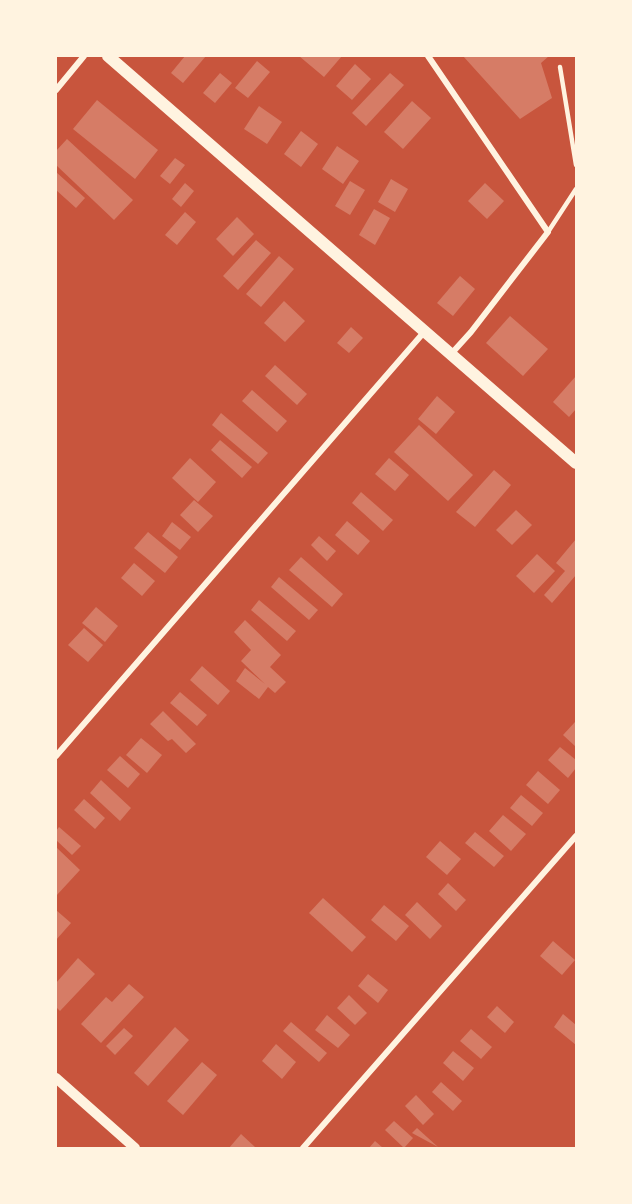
<svg xmlns="http://www.w3.org/2000/svg" width="632" height="1204" font-family="'Sofia Sans Condensed',sans-serif">
	<rect width="100%" height="100%" fill="#c8553d"/>
	<!-- building -->
	<g fill="#d67c66">
		<path d="M 185,56 L 206,56 L 183,83 L 171,73 Z"/>
		<path d="M 299,56 L 342,56 L 324,77 Z"/>
		<path d="M 463,56 L 549,56 L 541,63 L 552,98 L 520,119 Z"/>
		<path d="M 257,61 L 270,72 L 248,98 L 235,88 Z"/>
		<path d="M 355,64 L 371,79 L 352,100 L 336,86 Z"/>
		<path d="M 220,73 L 232,83 L 215,103 L 203,93 Z"/>
		<path d="M 390,73 L 404,85 L 366,126 L 352,113 Z"/>
		<path d="M 97,100 L 158,150 L 135,179 L 73,129 Z"/>
		<path d="M 412,101 L 431,118 L 403,149 L 384,132 Z"/>
		<path d="M 259,106 L 282,122 L 267,144 L 244,129 Z"/>
		<path d="M 301,131 L 318,144 L 301,167 L 284,154 Z"/>
		<path d="M 67,139 L 133,200 L 114,220 L 56,165 L 56,151 Z"/>
		<path d="M 337,146 L 359,161 L 343,184 L 322,169 Z"/>
		<path d="M 175,158 L 185,165 L 170,184 L 160,176 Z"/>
		<path d="M 56,172 L 85,198 L 76,208 L 56,190 Z"/>
		<path d="M 391,179 L 408,189 L 395,212 L 378,202 Z"/>
		<path d="M 350,181 L 365,190 L 350,215 L 335,206 Z"/>
		<path d="M 185,183 L 194,191 L 181,207 L 172,199 Z"/>
		<path d="M 485,183 L 504,201 L 487,219 L 468,201 Z"/>
		<path d="M 374,209 L 390,218 L 375,245 L 359,235 Z"/>
		<path d="M 185,212 L 196,222 L 177,245 L 165,235 Z"/>
		<path d="M 237,217 L 254,234 L 233,256 L 216,239 Z"/>
		<path d="M 256,240 L 271,253 L 238,290 L 223,276 Z"/>
		<path d="M 279,256 L 294,269 L 261,307 L 246,294 Z"/>
		<path d="M 460,276 L 475,289 L 453,316 L 437,303 Z"/>
		<path d="M 284,301 L 305,321 L 285,342 L 264,323 Z"/>
		<path d="M 510,316 L 548,349 L 523,376 L 486,343 Z"/>
		<path d="M 351,327 L 363,338 L 349,353 L 337,343 Z"/>
		<path d="M 275,365 L 307,394 L 297,405 L 265,376 Z"/>
		<path d="M 576,376 L 576,409 L 569,417 L 553,402 Z"/>
		<path d="M 252,390 L 287,421 L 277,432 L 242,401 Z"/>
		<path d="M 437,396 L 455,412 L 436,434 L 418,419 Z"/>
		<path d="M 221,413 L 268,453 L 258,464 L 212,425 Z"/>
		<path d="M 419,425 L 473,475 L 448,501 L 394,452 Z"/>
		<path d="M 220,440 L 252,467 L 242,478 L 211,450 Z"/>
		<path d="M 190,458 L 216,482 L 198,502 L 172,478 Z"/>
		<path d="M 389,458 L 409,475 L 395,491 L 375,474 Z"/>
		<path d="M 494,470 L 511,485 L 475,527 L 456,512 Z"/>
		<path d="M 361,492 L 393,520 L 383,531 L 352,503 Z"/>
		<path d="M 194,500 L 213,516 L 198,532 L 180,515 Z"/>
		<path d="M 516,510 L 532,525 L 512,545 L 496,530 Z"/>
		<path d="M 347,521 L 370,541 L 358,555 L 335,535 Z"/>
		<path d="M 172,522 L 191,537 L 180,550 L 162,536 Z"/>
		<path d="M 148,532 L 178,557 L 165,573 L 134,548 Z"/>
		<path d="M 319,536 L 336,551 L 327,561 L 311,545 Z"/>
		<path d="M 576,539 L 576,575 L 552,603 L 544,595 L 565,571 L 556,563 Z"/>
		<path d="M 537,554 L 555,571 L 534,593 L 516,576 Z"/>
		<path d="M 301,557 L 343,594 L 332,607 L 289,570 Z"/>
		<path d="M 134,563 L 155,581 L 142,596 L 121,578 Z"/>
		<path d="M 279,577 L 318,610 L 309,620 L 271,587 Z"/>
		<path d="M 259,600 L 296,631 L 287,641 L 251,610 Z"/>
		<path d="M 96,607 L 118,626 L 105,642 L 82,623 Z"/>
		<path d="M 245,620 L 281,655 L 270,667 L 286,682 L 275,693 L 268,687 L 259,699 L 236,681 L 245,668 L 265,684 L 241,661 L 251,650 L 234,632 Z"/>
		<path d="M 84,628 L 103,645 L 88,662 L 68,645 Z"/>
		<path d="M 202,666 L 230,691 L 218,705 L 190,680 Z"/>
		<path d="M 180,692 L 207,715 L 197,726 L 170,703 Z"/>
		<path d="M 163,711 L 196,744 L 186,753 L 172,739 L 168,741 L 150,724 Z"/>
		<path d="M 575,722 L 576,724 L 576,747 L 563,735 Z"/>
		<path d="M 141,738 L 162,755 L 147,773 L 126,755 Z"/>
		<path d="M 560,747 L 576,760 L 576,768 L 568,778 L 548,760 Z"/>
		<path d="M 120,756 L 140,774 L 128,788 L 107,770 Z"/>
		<path d="M 538,771 L 560,790 L 548,804 L 526,785 Z"/>
		<path d="M 101,780 L 131,808 L 120,821 L 90,793 Z"/>
		<path d="M 521,795 L 543,813 L 532,826 L 510,808 Z"/>
		<path d="M 84,799 L 105,818 L 95,829 L 74,810 Z"/>
		<path d="M 503,815 L 526,834 L 511,851 L 489,831 Z"/>
		<path d="M 59,827 L 81,846 L 72,855 L 56,840 L 56,831 Z"/>
		<path d="M 475,832 L 504,856 L 494,867 L 465,843 Z"/>
		<path d="M 440,841 L 461,859 L 447,875 L 426,857 Z"/>
		<path d="M 56,847 L 80,870 L 56,896 Z"/>
		<path d="M 448,883 L 466,900 L 456,911 L 438,894 Z"/>
		<path d="M 323,898 L 366,937 L 352,952 L 309,913 Z"/>
		<path d="M 417,902 L 442,926 L 430,939 L 405,915 Z"/>
		<path d="M 384,905 L 409,926 L 396,941 L 371,920 Z"/>
		<path d="M 56,910 L 71,923 L 56,940 Z"/>
		<path d="M 553,941 L 575,960 L 562,975 L 540,956 Z"/>
		<path d="M 78,958 L 95,974 L 60,1011 L 56,1007 L 56,983 Z"/>
		<path d="M 368,974 L 388,990 L 378,1003 L 358,986 Z"/>
		<path d="M 129,984 L 144,997 L 101,1043 L 81,1024 L 106,997 L 112,1002 Z"/>
		<path d="M 349,995 L 367,1013 L 355,1025 L 337,1008 Z"/>
		<path d="M 497,1006 L 514,1022 L 505,1033 L 487,1017 Z"/>
		<path d="M 563,1014 L 576,1025 L 576,1045 L 554,1027 Z"/>
		<path d="M 327,1015 L 350,1035 L 338,1048 L 315,1030 Z"/>
		<path d="M 291,1022 L 327,1053 L 319,1062 L 283,1031 Z"/>
		<path d="M 175,1027 L 189,1040 L 148,1086 L 134,1073 Z"/>
		<path d="M 124,1028 L 133,1036 L 115,1055 L 106,1046 Z"/>
		<path d="M 471,1029 L 492,1047 L 481,1059 L 460,1041 Z"/>
		<path d="M 276,1044 L 296,1062 L 282,1079 L 262,1061 Z"/>
		<path d="M 453,1051 L 474,1068 L 463,1081 L 443,1063 Z"/>
		<path d="M 202,1062 L 217,1075 L 183,1115 L 167,1101 Z"/>
		<path d="M 441,1082 L 462,1101 L 453,1111 L 432,1092 Z"/>
		<path d="M 416,1095 L 434,1114 L 423,1125 L 405,1106 Z"/>
		<path d="M 394,1121 L 413,1138 L 404,1148 L 385,1130 Z"/>
		<path d="M 417,1128 L 438,1147 L 412,1133 Z"/>
		<path d="M 241,1134 L 255,1147 L 254,1148 L 229,1148 Z"/>
		<path d="M 375,1141 L 383,1148 L 369,1148 Z"/>
	</g>
	<g fill="none" stroke-linecap="round" stroke-linejoin="round">
		<!-- service -->
		<g stroke="#fff3e0" stroke-width="4.5">
			<path d="M 560,67 L 576,165"/>
			<path d="M 548,232 L 576,189"/>
		</g>
		<!-- minor -->
		<g stroke="#fff3e0" stroke-width="6">
			<path d="M 428,56 L 548,232 L 471,332 L 452,353"/>
			<path d="M 56,90 L 84,56"/>
			<path d="M 56,756 L 425,331"/>
			<path d="M 303,1148 L 576,836"/>
		</g>
		<!-- tertiary -->
		<path stroke="#fff3e0" stroke-width="10" d="M 56,1078 L 135,1148"/>
		<!-- secondary -->
		<path stroke="#fff3e0" stroke-width="12" d="M 108,56 L 576,463"/>
	</g>
	<!-- border -->
	<rect width="632" height="1204" fill="none" stroke="#fff3e0" stroke-width="114"/>
</svg>
